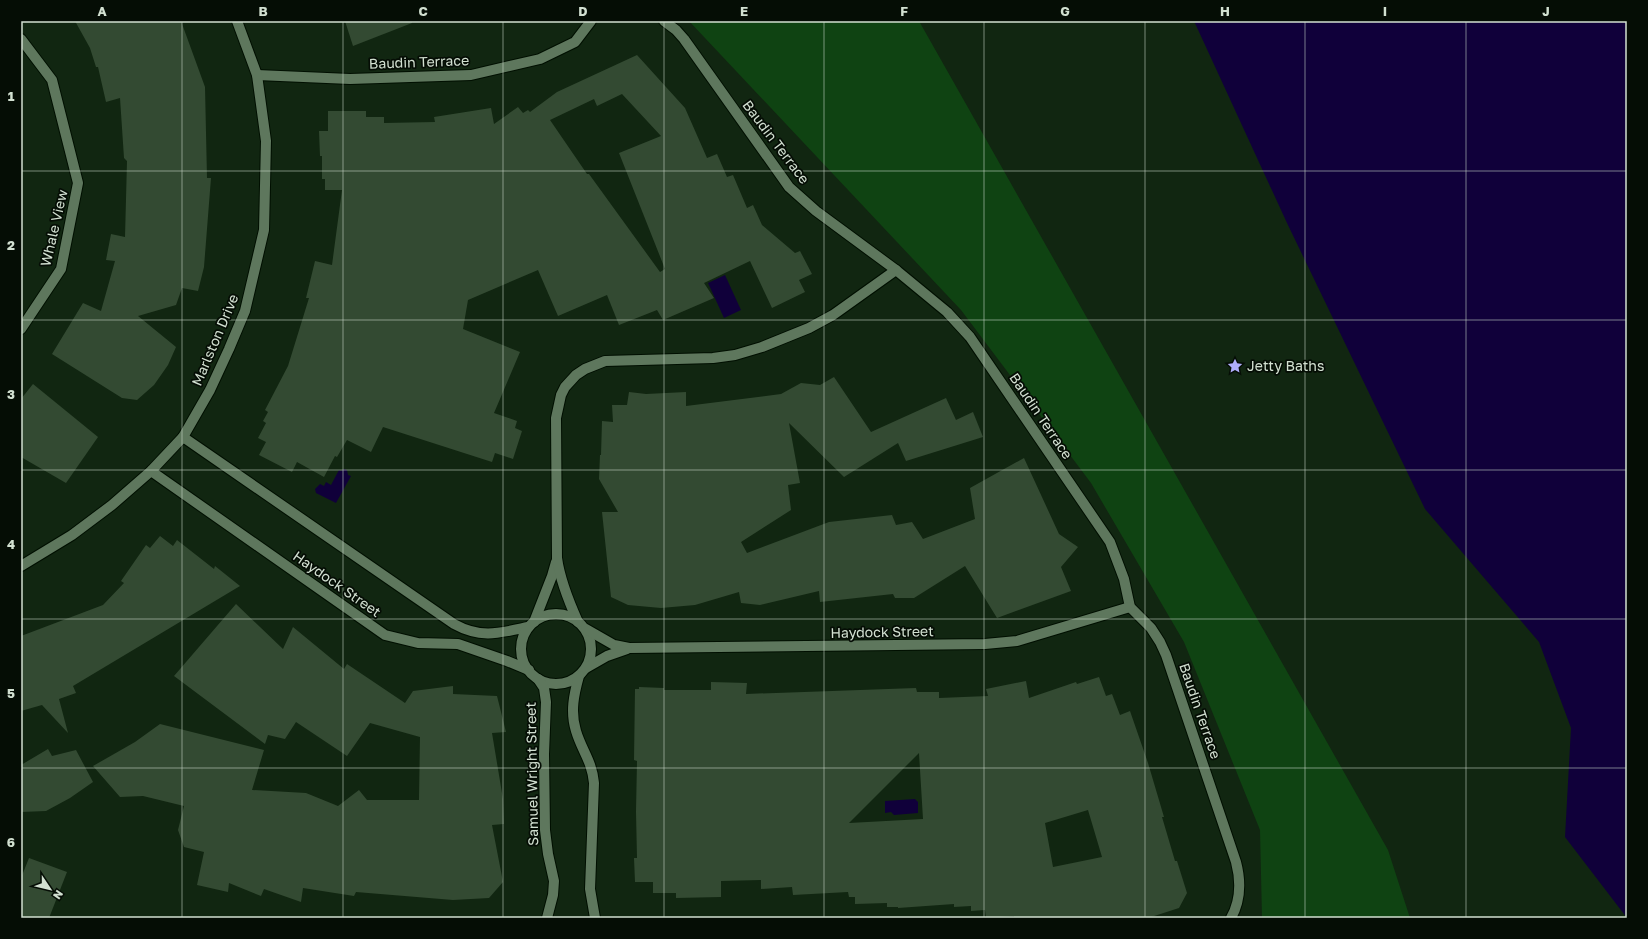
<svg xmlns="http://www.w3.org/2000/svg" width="1648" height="939" font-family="'Golos Text',sans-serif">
	<rect width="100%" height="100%" fill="#112611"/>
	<!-- green -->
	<path fill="#0f4312" d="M 689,21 L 919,21 L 1388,850 L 1410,918 L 1262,918 L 1260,830 L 1184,642 L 1091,483 L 961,310 Z"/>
	<!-- water -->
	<g fill="#10003a">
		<path d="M 1194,21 L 1627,21 L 1627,918 L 1565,837 L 1571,728 L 1539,642 L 1425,509 L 1287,223 Z"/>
		<path d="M 725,275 L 741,310 L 724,318 L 708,283 Z"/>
		<path d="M 344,469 L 347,470 L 348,475 L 351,476 L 336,503 L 316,493 L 315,489 L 320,484 L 324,486 L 326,482 L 331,485 L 339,470 L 341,471 Z"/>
		<path d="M 915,799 L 918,802 L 918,813 L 894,815 L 891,812 L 885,813 L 885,801 Z"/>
	</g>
	<!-- building -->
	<g fill="#334a32" fill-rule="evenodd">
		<path d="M 75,21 L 181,21 L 205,87 L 207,178 L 211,178 L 204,267 L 198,291 L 182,288 L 176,305 L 138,316 L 176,347 L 168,365 L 154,385 L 137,400 L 122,398 L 52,354 L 83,303 L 101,311 L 115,261 L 106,260 L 111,234 L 125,237 L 127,161 L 124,158 L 120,98 L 106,102 L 98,67 L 96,67 L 90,48 Z"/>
		<path d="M 345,21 L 412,21 L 412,23 L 353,46 Z"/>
		<path d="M 637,55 L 685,108 L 707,158 L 717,154 L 727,177 L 733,175 L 747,208 L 753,205 L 762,225 L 795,253 L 800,251 L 812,274 L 799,280 L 805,292 L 772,308 L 750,261 L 704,283 L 714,298 L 663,320 L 657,310 L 619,325 L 607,295 L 558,316 L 538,270 L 468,300 L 463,329 L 520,352 L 494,413 L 517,421 L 515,428 L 522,431 L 513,459 L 495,453 L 492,462 L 383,427 L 371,452 L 347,440 L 337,457 L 335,456 L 324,477 L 297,462 L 292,472 L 259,455 L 266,442 L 258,438 L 266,423 L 263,421 L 268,412 L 265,410 L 288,366 L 309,298 L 306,298 L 315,261 L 332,265 L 342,190 L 325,190 L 325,179 L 322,179 L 322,156 L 320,156 L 319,131 L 328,131 L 328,111 L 366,111 L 366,117 L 384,117 L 384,123 L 435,122 L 434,117 L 491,108 L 494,124 L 518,107 L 523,113 L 528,110 L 530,112 L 557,92 ZM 622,94 L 661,136 L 619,153 L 665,269 L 660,272 L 589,174 L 587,174 L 550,120 L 594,99 L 597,106 Z"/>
		<path d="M 834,377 L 871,432 L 946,398 L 956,420 L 973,412 L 983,437 L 906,461 L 898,443 L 844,477 L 789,423 L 800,483 L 788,485 L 791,510 L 741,542 L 747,553 L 829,522 L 892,515 L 896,525 L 912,522 L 923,539 L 975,519 L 970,488 L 1024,458 L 1059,534 L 1078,547 L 1061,567 L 1071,591 L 997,618 L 965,566 L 914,598 L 895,598 L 893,594 L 820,602 L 819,591 L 760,605 L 741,603 L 739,592 L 695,605 L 661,608 L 628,605 L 611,597 L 602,512 L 618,512 L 599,479 L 600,455 L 601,455 L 602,421 L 613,422 L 612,405 L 627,405 L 629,392 L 646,394 L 686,392 L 686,406 L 781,394 L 801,383 L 820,385 Z"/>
		<path d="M 33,384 L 98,437 L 66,483 L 21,457 L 21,399 Z"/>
		<path d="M 160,536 L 173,546 L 177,540 L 214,569 L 215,566 L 240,586 L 73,686 L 76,693 L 59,699 L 68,733 L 42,705 L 21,711 L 21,636 L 103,605 L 124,583 L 121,581 L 146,545 L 150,548 Z"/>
		<path d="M 236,604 L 283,649 L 293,627 L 344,669 L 347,664 L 405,703 L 413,691 L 453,686 L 453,694 L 497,696 L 506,732 L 492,733 L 503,799 L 504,824 L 492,825 L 503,882 L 489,898 L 453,900 L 356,892 L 354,896 L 303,888 L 301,902 L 264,889 L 261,896 L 229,883 L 228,892 L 197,885 L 204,852 L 184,847 L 178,830 L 184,806 L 143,796 L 120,797 L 93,766 L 135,742 L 160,724 L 264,750 L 252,790 L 306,793 L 338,806 L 359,790 L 367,800 L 419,800 L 420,737 L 370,723 L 347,756 L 296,722 L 285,739 L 268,735 L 265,744 L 174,676 Z"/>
		<path d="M 1099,677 L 1106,696 L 1112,694 L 1120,715 L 1130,711 L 1148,763 L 1164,817 L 1162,817 L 1175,861 L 1177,861 L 1187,893 L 1179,908 L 1148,918 L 1014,918 L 1014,916 L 986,918 L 985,910 L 971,911 L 971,906 L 954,907 L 954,904 L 898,908 L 898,907 L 887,907 L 887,903 L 855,904 L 855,897 L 849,897 L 848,892 L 793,895 L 792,887 L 761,889 L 761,880 L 721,881 L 721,897 L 676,898 L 676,893 L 653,893 L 653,882 L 635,882 L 634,858 L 637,858 L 636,812 L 637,761 L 634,760 L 635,689 L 639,689 L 639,687 L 664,688 L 664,690 L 711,690 L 711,682 L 747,683 L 746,694 L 916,688 L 917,692 L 939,692 L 939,698 L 988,696 L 986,689 L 1026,681 L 1029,698 L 1076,682 L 1077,684 ZM 919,753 L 923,819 L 849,823 ZM 1088,810 L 1102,857 L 1053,867 L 1045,823 Z"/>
		<path d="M 48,749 L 52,756 L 76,750 L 93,782 L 70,798 L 46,811 L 21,812 L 21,765 Z"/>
		<path d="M 29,858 L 67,872 L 49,918 L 21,918 L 21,878 Z"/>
	</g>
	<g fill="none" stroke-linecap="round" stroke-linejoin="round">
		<!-- street casing -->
		<g stroke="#000f00" stroke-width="12">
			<g id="street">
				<path d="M 664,21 L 676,30 L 684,39 L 789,187 L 816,211 L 896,270 L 947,312 L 970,337 L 1110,542 L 1124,579 L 1130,607 L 1151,628 L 1160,642 L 1166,655 L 1236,862 C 1241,881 1241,900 1231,918"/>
				<path d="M 21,39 L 52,80 L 78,183 L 61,269 L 21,329"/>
				<path d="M 257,75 L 350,79 L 471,75 L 540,59 L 575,42 L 591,21"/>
				<path d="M 183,437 L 454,624 C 481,639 500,633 528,627"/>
				<path d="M 151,471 L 385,635 L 418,643 L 458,644 L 507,661 L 529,670"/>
				<circle cx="556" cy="649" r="35"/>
				<path d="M 534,622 L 552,576 L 556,562"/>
				<path d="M 578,622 C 569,602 560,580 557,558 L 556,418 L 561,395 L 565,387 L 576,375 L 585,369 L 605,361 L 713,358 L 735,355 L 762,347 L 809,328 L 833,315 L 896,270"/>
				<path d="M 586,629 L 614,645 L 629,648 L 985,644 L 1017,641 L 1130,607"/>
				<path d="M 586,668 L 607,656 L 627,649"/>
				<path d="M 579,676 C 574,694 570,712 576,731 C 582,751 592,761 594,783 L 590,889 L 595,918"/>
				<path d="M 538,679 L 544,688 L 546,702 L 544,754 L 545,830 L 548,854 L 554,881 L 553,895 L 547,918"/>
			</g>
		</g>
		<!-- secondary casing -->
		<g stroke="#000f00" stroke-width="12">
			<path id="secondary" d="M 21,566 L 72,535 L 112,505 L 151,471 L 183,437 L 210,390 L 229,349 L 245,311 L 264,230 L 266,141 L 257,75 L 237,21"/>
		</g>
		<!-- street -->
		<use href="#street" stroke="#5e775d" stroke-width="10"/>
		<!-- secondary -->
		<use href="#secondary" stroke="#5e775d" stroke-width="10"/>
	</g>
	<!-- grid -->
	<path fill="none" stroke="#d2e0d1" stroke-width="1" stroke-opacity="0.55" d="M 182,21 L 182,918M 343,21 L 343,918M 503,21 L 503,918M 664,21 L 664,918M 824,21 L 824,918M 984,21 L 984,918M 1145,21 L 1145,918M 1305,21 L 1305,918M 1466,21 L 1466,918M 21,171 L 1627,171M 21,320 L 1627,320M 21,470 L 1627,470M 21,619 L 1627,619M 21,768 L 1627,768"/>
	<!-- icons -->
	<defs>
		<g id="sight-bare" transform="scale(1.2)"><path d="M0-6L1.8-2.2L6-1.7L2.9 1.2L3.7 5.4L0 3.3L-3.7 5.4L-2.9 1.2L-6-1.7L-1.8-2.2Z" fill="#afaefa" stroke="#050d05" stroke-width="2.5" paint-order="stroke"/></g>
	</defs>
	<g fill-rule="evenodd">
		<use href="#sight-bare" x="1235" y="366"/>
	</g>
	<g text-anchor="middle" stroke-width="3.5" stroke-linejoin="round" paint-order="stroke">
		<!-- street labels -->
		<g font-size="14" fill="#d2e0d1" stroke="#050d05">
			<text transform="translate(419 62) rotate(-2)" y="5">Baudin Terrace</text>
			<text transform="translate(776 142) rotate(53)" y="5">Baudin Terrace</text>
			<text transform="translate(54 228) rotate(-77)" y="5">Whale View</text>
			<text transform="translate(215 340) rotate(-67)" y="5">Marlston Drive</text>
			<text transform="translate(1041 416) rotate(56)" y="5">Baudin Terrace</text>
			<text transform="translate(337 584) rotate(35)" y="5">Haydock Street</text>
			<text transform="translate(882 632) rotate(-1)" y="5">Haydock Street</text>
			<text transform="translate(1200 711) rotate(71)" y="5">Baudin Terrace</text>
			<text transform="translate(532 774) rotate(-91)" y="5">Samuel Wright Street</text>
		</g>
		<!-- poi labels -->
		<g font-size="14" fill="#d2e0d1" stroke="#050d05" text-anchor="start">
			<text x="1247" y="371">Jetty Baths</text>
		</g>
	</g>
	<!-- border -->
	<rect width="1648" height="939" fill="none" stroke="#050d05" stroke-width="44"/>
	<!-- north arrow -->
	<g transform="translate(50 889) rotate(125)" stroke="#050d05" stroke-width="3" paint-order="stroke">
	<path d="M0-3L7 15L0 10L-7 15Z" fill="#d2e0d1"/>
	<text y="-6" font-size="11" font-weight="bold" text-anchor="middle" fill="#d2e0d1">N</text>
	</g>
	<rect x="22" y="22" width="1604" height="895" fill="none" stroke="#d2e0d1" stroke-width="1.5"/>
	<g font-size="13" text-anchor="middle" font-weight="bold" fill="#d2e0d1">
		<text x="102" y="16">A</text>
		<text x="263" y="16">B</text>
		<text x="423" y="16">C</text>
		<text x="583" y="16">D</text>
		<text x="744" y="16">E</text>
		<text x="904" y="16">F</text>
		<text x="1065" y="16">G</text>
		<text x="1225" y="16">H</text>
		<text x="1385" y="16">I</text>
		<text x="1546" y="16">J</text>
		<text x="11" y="101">1</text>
		<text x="11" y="250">2</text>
		<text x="11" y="399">3</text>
		<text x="11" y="549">4</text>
		<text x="11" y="698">5</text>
		<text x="11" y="847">6</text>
	</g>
</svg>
